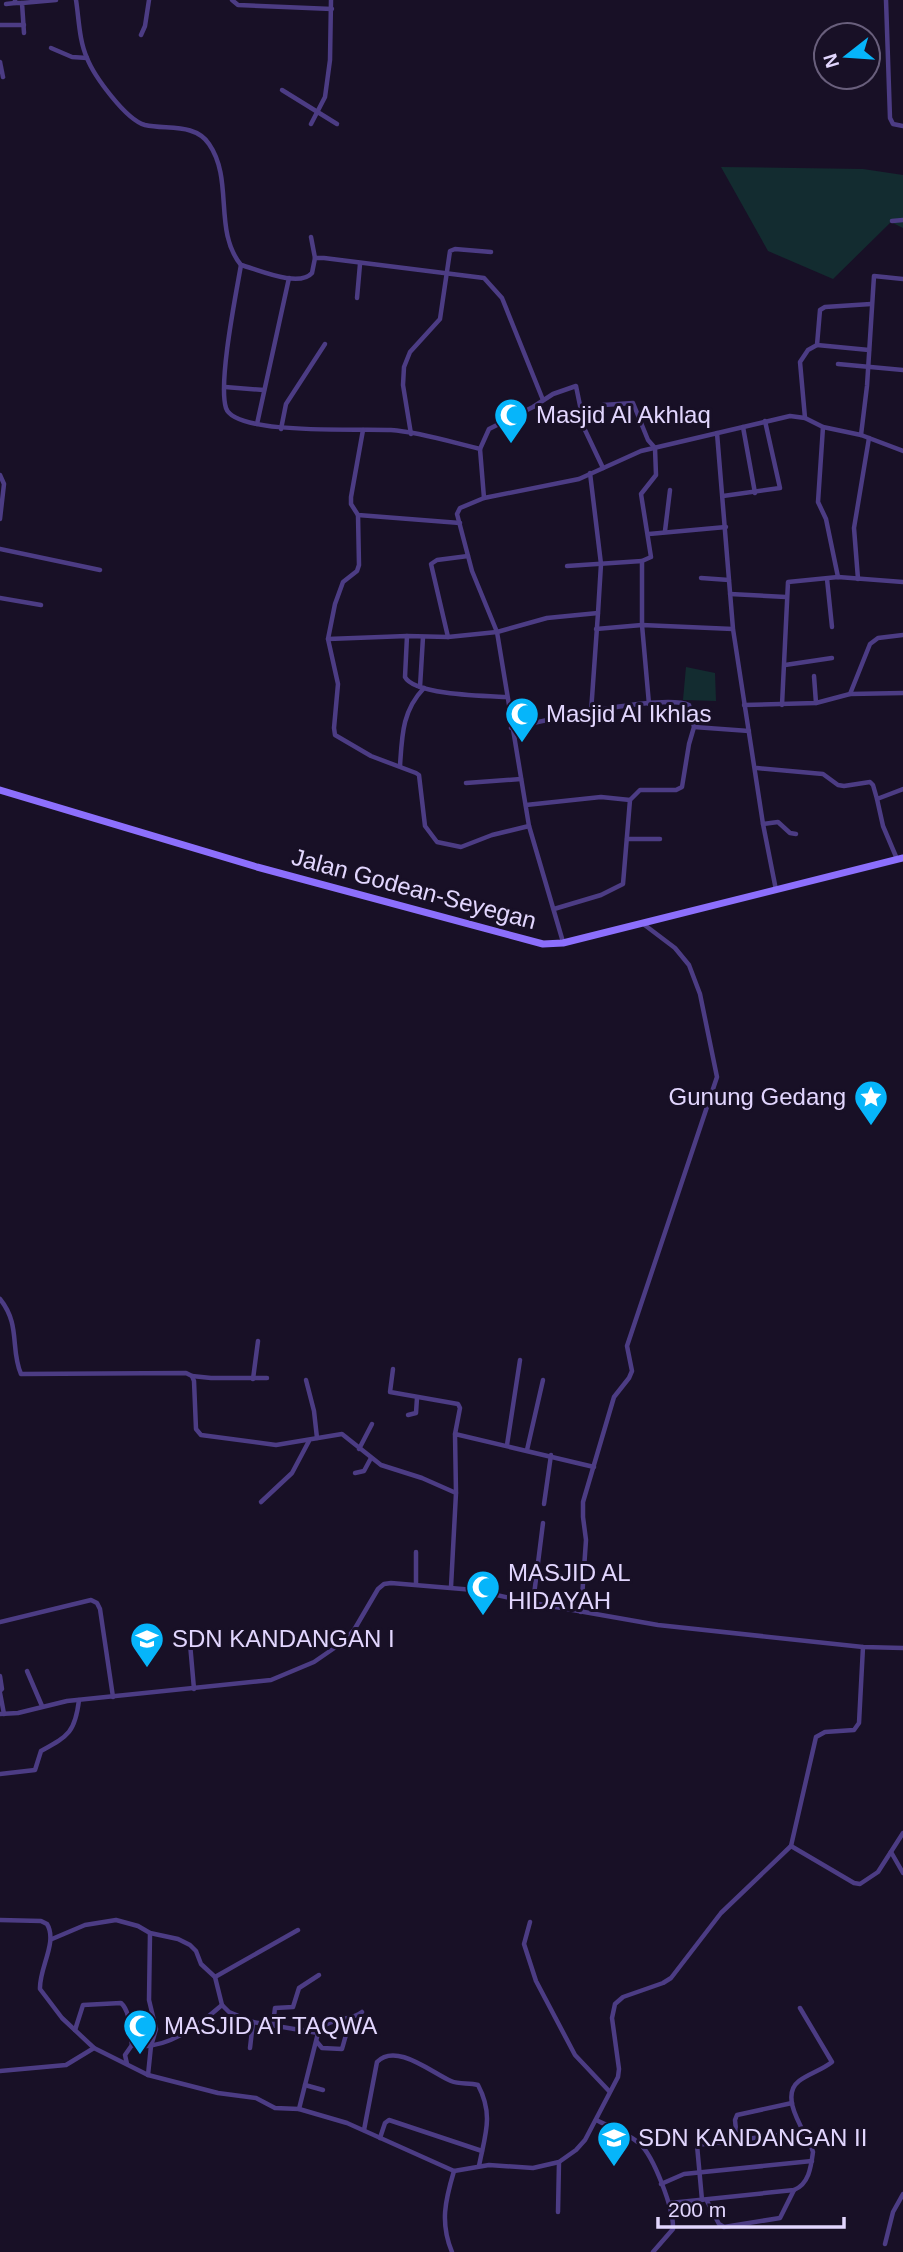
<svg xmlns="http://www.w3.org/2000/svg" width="903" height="2252" font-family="Arial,sans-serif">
	<rect width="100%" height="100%" fill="#181026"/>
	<!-- green -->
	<g fill="#132c30">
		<path d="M 721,167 L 863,169 L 903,175 L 903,228 L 891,222 L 833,279 L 768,251 Z"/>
		<path d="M 686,667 L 715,673 L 716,701 L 683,700 Z"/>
	</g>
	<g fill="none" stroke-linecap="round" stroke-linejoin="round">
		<!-- minor -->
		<g stroke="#4c3c84" stroke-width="4.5">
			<path d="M 15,0 L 15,3 L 22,3"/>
			<path d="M 76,0 C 79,19 79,40 87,58 C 94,76 126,120 145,125 C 167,130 195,123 209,144 C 234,180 213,231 241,265 C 236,294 218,383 226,408 C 235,436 364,428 391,430 C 420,432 451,442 480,449 L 484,498 L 579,479 L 641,451 L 790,416 L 805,418 L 823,427 L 861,435 L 903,451"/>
			<path d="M 232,0 L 238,5 L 332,9"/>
			<path d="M 886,0 L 890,118 L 893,124 L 903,126"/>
			<path d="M 6,4 L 15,3"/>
			<path d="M 0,25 L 24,25"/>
			<path d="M 24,33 L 22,3 L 56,0"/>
			<path d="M 141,35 L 145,26 L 149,0"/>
			<path d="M 51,48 L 72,57 L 87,58"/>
			<path d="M 0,62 L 3,77"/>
			<path d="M 282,90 L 337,124"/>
			<path d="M 311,124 L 325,97 L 330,60 L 331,0"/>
			<path d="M 892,221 L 903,220"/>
			<path d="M 311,237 L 315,258"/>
			<path d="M 241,265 C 259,270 299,288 312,273 L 315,258 L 324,258 L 484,278 L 502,298 L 543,400"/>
			<path d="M 357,298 L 360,264"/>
			<path d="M 817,345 L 869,350"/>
			<path d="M 838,364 L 903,370"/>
			<path d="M 225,387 L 264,390"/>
			<path d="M 603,405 L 633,403 L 648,440 L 655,448 L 656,475 L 641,494 L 651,557 L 642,561 L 642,625 L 649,704"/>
			<path d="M 805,418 L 800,362 L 808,350 L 817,345 L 820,310 L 825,307 L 871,304"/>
			<path d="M 257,424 L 289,278"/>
			<path d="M 743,427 L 755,493"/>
			<path d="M 823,427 L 818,502 L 826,519 L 838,577"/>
			<path d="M 281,429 L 286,404 L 325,344"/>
			<path d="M 363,430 L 351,497 L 351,504 L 358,515 L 460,523"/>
			<path d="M 717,433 L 733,629 L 763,824 L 776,890"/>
			<path d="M 411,434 L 403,385 L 404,367 L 410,352 L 440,319 L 450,251 L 455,249 L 491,252"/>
			<path d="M 861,435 L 867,386 L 874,276 L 903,279"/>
			<path d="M 480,449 L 489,429 L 533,407 L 553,394 L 576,386 L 585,430 L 603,468"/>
			<path d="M 0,475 L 4,484 L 0,519"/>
			<path d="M 723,496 L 780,488 L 765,421"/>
			<path d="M 484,498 L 460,508 L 457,514 L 472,571 L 497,632 L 529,826 L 563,942"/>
			<path d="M 358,515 L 359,565 L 357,571 L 343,582 L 335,604 L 328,639 L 338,684 L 334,728 L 335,735 L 371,756 L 416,773 L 419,775 L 425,826 L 437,842 L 461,847 L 492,835 L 529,826"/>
			<path d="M 665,531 L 670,490"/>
			<path d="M 649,534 L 726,527"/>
			<path d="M 0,549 L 100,570"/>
			<path d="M 567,566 L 642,561"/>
			<path d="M 701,578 L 729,580"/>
			<path d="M 827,579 L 832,627"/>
			<path d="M 858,579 L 854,528 L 869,438"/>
			<path d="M 730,594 L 786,597"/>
			<path d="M 0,598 L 41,605"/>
			<path d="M 596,629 L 642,625 L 733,629"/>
			<path d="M 407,636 L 405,677 C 414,695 486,696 506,697"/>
			<path d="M 448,637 L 431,564 L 437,560 L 468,556"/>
			<path d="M 328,639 L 407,636 L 448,637 L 497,632 L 547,618 L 598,613 L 601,564 L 590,473"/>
			<path d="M 785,665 L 832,658"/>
			<path d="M 814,676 L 816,703"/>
			<path d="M 420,687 L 423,637"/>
			<path d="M 850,694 L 870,644 L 878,638 L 903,635"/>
			<path d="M 744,705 L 816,703 L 850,694 L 903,693"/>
			<path d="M 782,705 L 788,582 L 838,577 L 903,582"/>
			<path d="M 591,712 L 598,613"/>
			<path d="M 694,727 L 749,731"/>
			<path d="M 511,728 C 543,721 663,693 689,705 L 694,727 L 689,744 L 682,787 L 676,790 L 640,790 L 630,800 L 623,884 L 601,895 L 554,909"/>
			<path d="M 400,766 C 402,736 402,711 424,688"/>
			<path d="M 757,768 L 823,774 L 838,785 L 844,786 L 870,782 L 873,785 L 877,799 L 903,789"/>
			<path d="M 466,783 L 521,779"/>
			<path d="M 877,799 L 883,826 L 897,859"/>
			<path d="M 526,805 L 601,797 L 630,800"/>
			<path d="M 763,824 L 778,822 L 790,833 L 796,834"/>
			<path d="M 627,839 L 660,839"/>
			<path d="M 0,1299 C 21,1325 10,1349 21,1374 L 186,1373 L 192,1376 L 194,1381 L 196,1429 L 201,1435 L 276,1445 L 342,1434 L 381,1465 L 422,1478 L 456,1493 L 451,1587"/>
			<path d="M 393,1369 L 390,1392 L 458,1404 L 460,1408 L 455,1434"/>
			<path d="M 192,1376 L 211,1378 L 267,1378"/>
			<path d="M 253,1379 L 258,1341"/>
			<path d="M 306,1380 L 314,1411 L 317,1438"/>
			<path d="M 408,1415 L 416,1413 L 417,1398"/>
			<path d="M 507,1445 L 520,1360"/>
			<path d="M 359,1449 L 372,1424"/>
			<path d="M 527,1450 L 543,1380"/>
			<path d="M 355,1473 L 364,1471 L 371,1458"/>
			<path d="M 456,1493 L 455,1434 L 594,1467"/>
			<path d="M 261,1502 L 292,1473 L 309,1441"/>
			<path d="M 544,1504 L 551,1455"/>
			<path d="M 416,1584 L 416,1552"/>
			<path d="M 533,1603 L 543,1523"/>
			<path d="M 581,1612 L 586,1540 L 583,1517 L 583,1502 L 614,1397 L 629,1378 L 632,1371 L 627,1346 L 717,1077 L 700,994 L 689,965 L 675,948 L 642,923"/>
			<path d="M 0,1622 L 91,1600 L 97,1603 L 100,1609 L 113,1697"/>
			<path d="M 189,1632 L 194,1689"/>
			<path d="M 27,1671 L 42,1706"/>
			<path d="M 0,1676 L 2,1689 L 0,1691"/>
			<path d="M 0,1693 L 4,1714"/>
			<path d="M 0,1714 L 18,1713 L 67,1701 L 271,1680 L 314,1662 L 343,1642 L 354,1630 L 378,1589 L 384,1584 L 391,1583 L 474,1590 L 533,1603 L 658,1625 L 863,1647 L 903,1648"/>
			<path d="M 0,1774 L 35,1770 L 41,1751 C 68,1736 75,1733 79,1700"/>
			<path d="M 791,1846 L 854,1883 L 860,1884 L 878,1872 L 903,1833"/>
			<path d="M 891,1852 L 903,1873"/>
			<path d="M 0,1920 L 41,1921 L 47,1924 C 58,1942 39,1968 40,1989 L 62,2018 L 94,2048 L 148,2075 L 218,2093 L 256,2098 L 275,2108 L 299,2109 L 347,2123 L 454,2171 L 489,2165 L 533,2168 L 559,2162 L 576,2150 L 585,2140 L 618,2077 L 619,2069 L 612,2018 L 615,2004 L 623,1997 L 663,1983 L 671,1978 L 721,1913 L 791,1846 L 816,1737 L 825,1732 L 854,1730 L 859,1723 L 863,1647"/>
			<path d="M 530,1922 L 524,1944 L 536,1981 L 575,2055 L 609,2091"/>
			<path d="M 52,1939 L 85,1925 L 116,1920 L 138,1926 L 150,1933 L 178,1939 L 190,1945 L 196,1951 L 201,1964 L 215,1977 L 222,2005 L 229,2012 L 253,2022 L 318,2033 L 299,2109"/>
			<path d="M 215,1977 L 298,1930"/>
			<path d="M 273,2024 L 275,2008 L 293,2007 L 299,1988 L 319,1975"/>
			<path d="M 75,2030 L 83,2005 L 121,2003 C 131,2012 129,2031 132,2045 C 165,2052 199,2025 222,2005"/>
			<path d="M 317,2032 C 331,2016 349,2022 362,2012"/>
			<path d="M 317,2042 L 322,2048 L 342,2049 L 351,2017"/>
			<path d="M 250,2048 L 253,2022"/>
			<path d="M 127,2064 L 125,2055 L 132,2045"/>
			<path d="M 0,2071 L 66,2065 L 94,2048"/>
			<path d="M 148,2075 L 151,2046 L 156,2029 L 149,2000 L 150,1933"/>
			<path d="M 305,2085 L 323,2090"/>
			<path d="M 596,2120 C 610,2127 627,2133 639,2143 C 654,2156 674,2210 673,2229 L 653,2252"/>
			<path d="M 364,2130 L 377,2062 C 396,2042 432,2073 451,2081 C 460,2085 469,2082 478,2085 C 494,2115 485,2135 479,2166"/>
			<path d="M 380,2138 L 385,2123 L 389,2120 L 482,2151"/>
			<path d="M 737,2140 L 735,2120 L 737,2115 L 792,2103"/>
			<path d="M 661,2184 L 684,2174 L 812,2161"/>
			<path d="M 702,2200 L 697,2145 L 802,2132"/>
			<path d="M 707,2201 L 719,2224 L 724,2227 L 780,2218 L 794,2190"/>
			<path d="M 670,2203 L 794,2190 C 809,2184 811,2167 813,2152 C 809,2136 777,2098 799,2081 C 808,2074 822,2070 832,2062 L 800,2008"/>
			<path d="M 558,2212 L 559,2162"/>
			<path d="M 885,2244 L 893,2212 L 903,2194"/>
			<path d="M 452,2252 C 440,2223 445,2201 454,2171"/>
		</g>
		<!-- secondary -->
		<path stroke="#8c6ffc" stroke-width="7" d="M 0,790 L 257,867 L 543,944 L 563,943 L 903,858"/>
	</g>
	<!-- icons -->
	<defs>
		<g id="mosque-pin" transform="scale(1.75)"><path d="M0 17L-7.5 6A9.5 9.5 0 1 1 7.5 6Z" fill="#06b5fa" stroke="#181026"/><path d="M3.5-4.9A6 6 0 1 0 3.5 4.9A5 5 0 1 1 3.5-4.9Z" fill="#fff"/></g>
		<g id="sight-pin" transform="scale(1.75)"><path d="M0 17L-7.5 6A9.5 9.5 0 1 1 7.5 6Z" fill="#06b5fa" stroke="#181026"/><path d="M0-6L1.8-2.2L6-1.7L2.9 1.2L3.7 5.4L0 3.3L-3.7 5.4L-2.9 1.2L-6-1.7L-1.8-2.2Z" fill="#fff"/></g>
		<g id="school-pin" transform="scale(1.75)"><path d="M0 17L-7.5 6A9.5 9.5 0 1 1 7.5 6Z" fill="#06b5fa" stroke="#181026"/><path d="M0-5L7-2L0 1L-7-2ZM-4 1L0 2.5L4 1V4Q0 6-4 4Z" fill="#fff"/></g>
	</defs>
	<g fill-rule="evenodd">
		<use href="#mosque-pin" x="511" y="415"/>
		<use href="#mosque-pin" x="522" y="714"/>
		<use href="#sight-pin" x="871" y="1097"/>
		<use href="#mosque-pin" x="483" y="1587"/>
		<use href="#school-pin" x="147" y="1639"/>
		<use href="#mosque-pin" x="140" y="2026"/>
		<use href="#school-pin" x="614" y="2138"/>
	</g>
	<g text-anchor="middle" stroke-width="6" stroke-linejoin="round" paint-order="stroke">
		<!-- poi labels -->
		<g font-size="24" fill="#e2d6fe" stroke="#181026" text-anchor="start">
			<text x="536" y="423">Masjid Al Akhlaq</text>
			<text x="546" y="722">Masjid Al Ikhlas</text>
			<text x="846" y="1105" text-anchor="end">Gunung Gedang</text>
			<text x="508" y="1581">MASJID AL<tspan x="508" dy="28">HIDAYAH</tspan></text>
			<text x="172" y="1647">SDN KANDANGAN I</text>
			<text x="164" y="2034">MASJID AT TAQWA</text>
			<text x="638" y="2146">SDN KANDANGAN II</text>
		</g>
		<!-- street labels -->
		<g font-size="24" fill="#e2d6fe" stroke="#181026">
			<text transform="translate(414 889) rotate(15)" y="8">Jalan Godean-Seyegan</text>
		</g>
	</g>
	<!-- north arrow -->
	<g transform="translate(847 56) rotate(253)"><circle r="33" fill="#181026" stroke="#695f7c" stroke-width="2"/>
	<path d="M0-5L12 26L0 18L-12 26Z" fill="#06b5fa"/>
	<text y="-10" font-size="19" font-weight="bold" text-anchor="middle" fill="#e2d6fe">N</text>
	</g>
	<!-- scale -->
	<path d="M658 2217v10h186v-10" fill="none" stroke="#e2d6fe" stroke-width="3.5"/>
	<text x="668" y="2217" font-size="21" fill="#e2d6fe" stroke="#181026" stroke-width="5" paint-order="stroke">200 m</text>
</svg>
